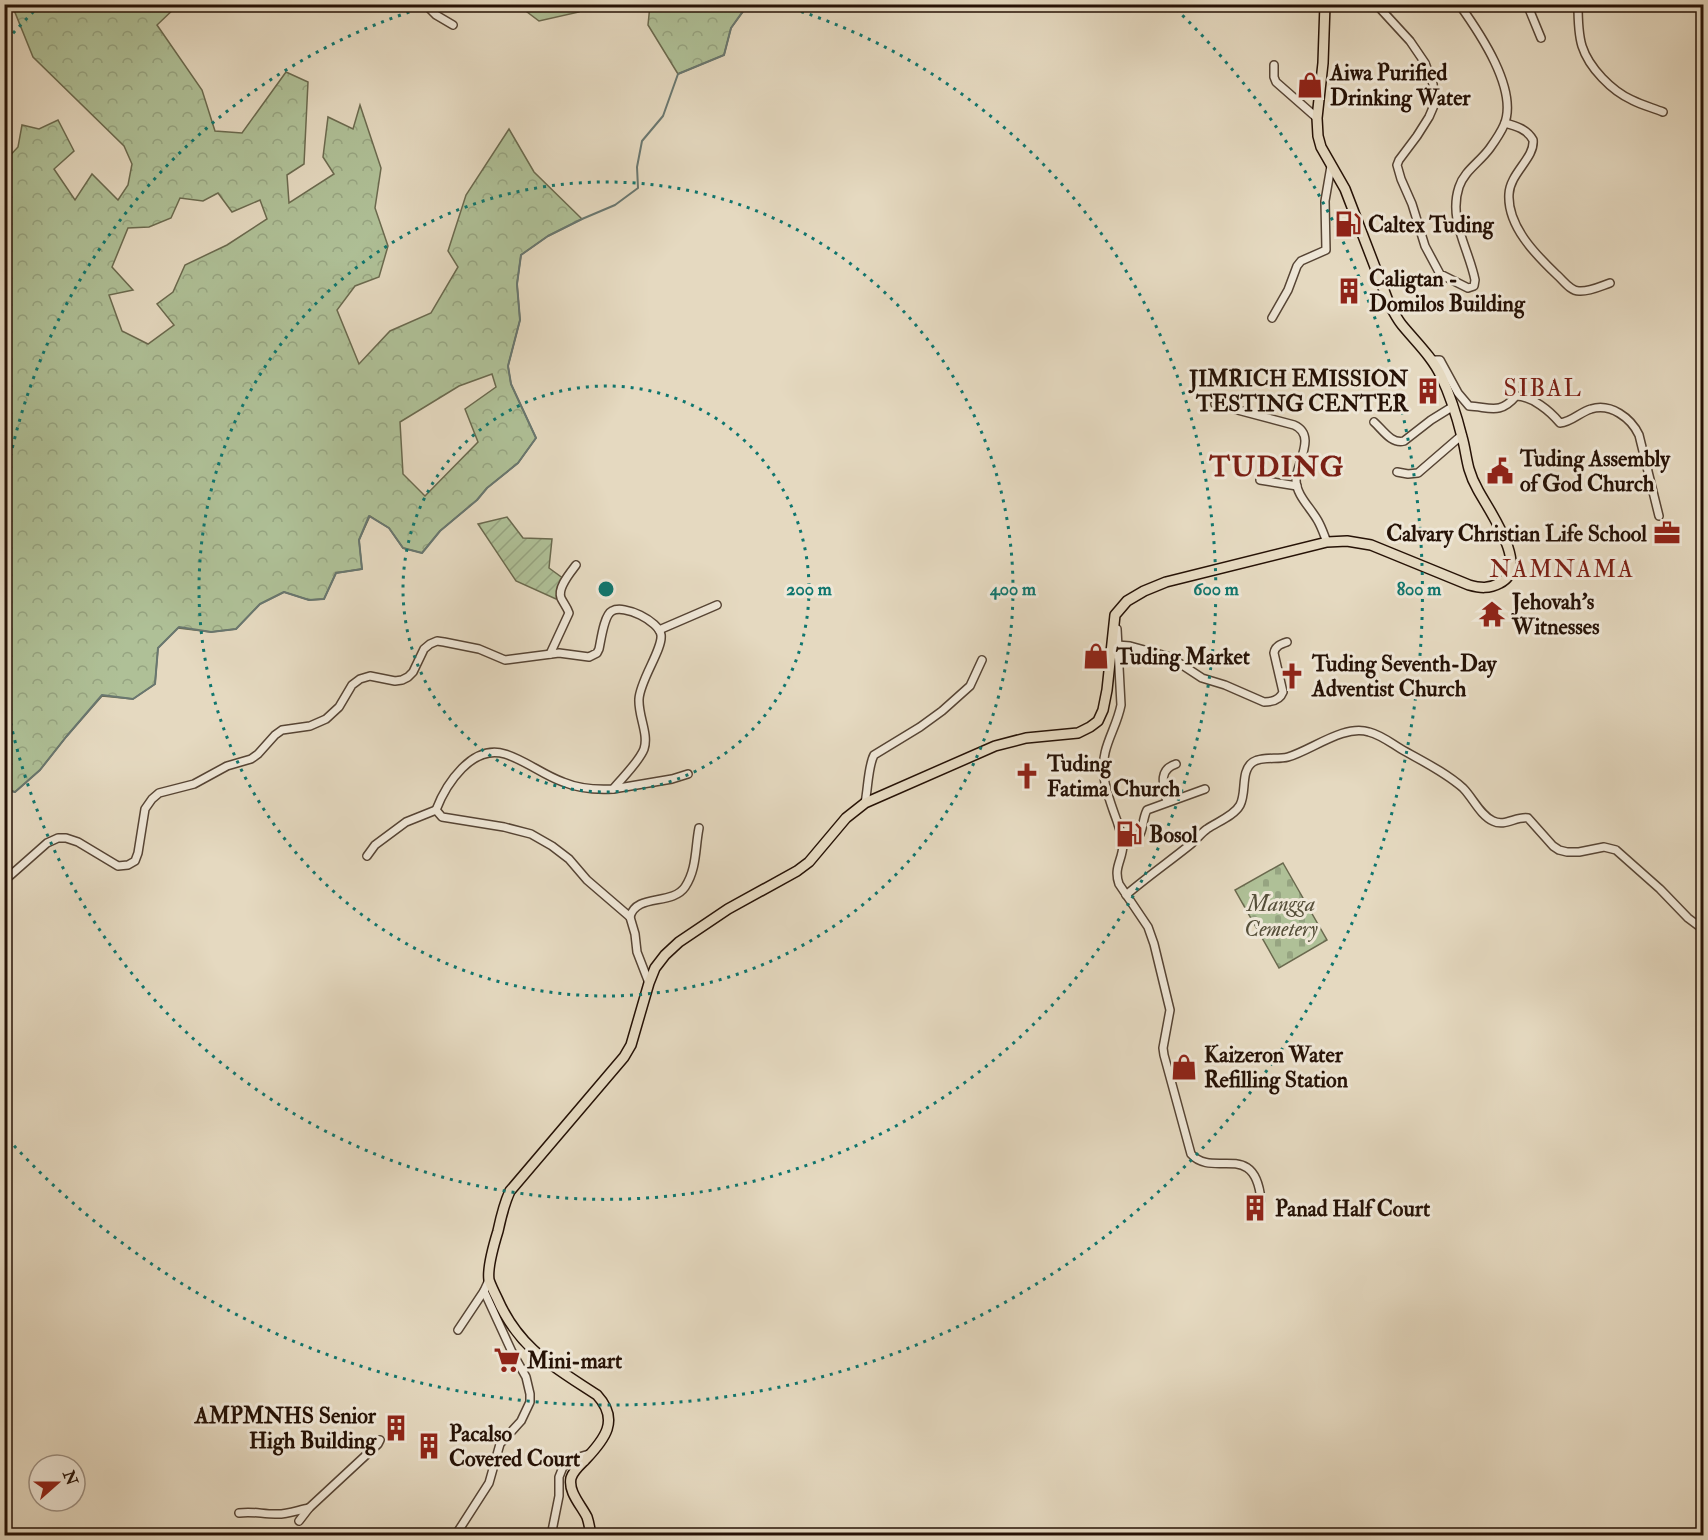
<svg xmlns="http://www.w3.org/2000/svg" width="1708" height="1540" font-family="'IM FELL Double Pica',serif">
	<defs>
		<pattern id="forest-crowns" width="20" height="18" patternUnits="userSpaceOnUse" patternTransform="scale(1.5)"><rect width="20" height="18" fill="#afc097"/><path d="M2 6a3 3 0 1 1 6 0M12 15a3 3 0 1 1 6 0" fill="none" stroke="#96a481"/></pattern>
		<pattern id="cemetery-stones" width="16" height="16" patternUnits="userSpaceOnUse" patternTransform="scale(1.5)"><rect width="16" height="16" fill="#afc097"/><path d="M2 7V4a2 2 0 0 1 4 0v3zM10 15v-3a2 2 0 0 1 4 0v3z" fill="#96a481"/></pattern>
		<pattern id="garden-furrows" width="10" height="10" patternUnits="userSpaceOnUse" patternTransform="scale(1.5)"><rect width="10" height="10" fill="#afc097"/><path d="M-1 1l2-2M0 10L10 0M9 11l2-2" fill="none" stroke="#96a481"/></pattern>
	</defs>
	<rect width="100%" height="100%" fill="#e5d9c0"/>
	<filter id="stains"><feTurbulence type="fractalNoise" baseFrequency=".00333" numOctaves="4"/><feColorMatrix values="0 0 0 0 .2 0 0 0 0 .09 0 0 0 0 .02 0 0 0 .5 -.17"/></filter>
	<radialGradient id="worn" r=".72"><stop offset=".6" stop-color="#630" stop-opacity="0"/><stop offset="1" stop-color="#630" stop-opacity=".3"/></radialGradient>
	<!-- forest -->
	<g fill="url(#forest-crowns)" stroke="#6a694e" stroke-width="1.5" fill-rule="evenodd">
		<path d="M 18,4 L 178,5 L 157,25 L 202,90 L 215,131 L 242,133 L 286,72 L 308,82 L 304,164 L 287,175 L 289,203 L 334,174 L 323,157 L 328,117 L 353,129 L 360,105 L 381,168 L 375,208 L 388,246 L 379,277 L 355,286 L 337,310 L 359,364 L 390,331 L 431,313 L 458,267 L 448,251 L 466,195 L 509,129 L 534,172 L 582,219 L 548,236 L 521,255 L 517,284 L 520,320 L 508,366 L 511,384 L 536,438 L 518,463 L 487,488 L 477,500 L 440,531 L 422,553 L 403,548 L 389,528 L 370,516 L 359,540 L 362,569 L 336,573 L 324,599 L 309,600 L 284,592 L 260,604 L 236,629 L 211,632 L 178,628 L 158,648 L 155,684 L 133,699 L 102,696 L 66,737 L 40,770 L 15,792 L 4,789 L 5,161 L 18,147 L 22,125 L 39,129 L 58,120 L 74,151 L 54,169 L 75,200 L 92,174 L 118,200 L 128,185 L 132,164 L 124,146 L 33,57 L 14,10 ZM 218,193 L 232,212 L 260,200 L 267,219 L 227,245 L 185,265 L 173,292 L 157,304 L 174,325 L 148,344 L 122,331 L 109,295 L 133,290 L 112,267 L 128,228 L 149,227 L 171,218 L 180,198 L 203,201 ZM 492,374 L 496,387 L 465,409 L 478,442 L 425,496 L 403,474 L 400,422 L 459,386 Z"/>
		<path d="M 469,5 L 578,5 L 579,12 L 539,21 L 523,9 Z"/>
		<path d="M 650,5 L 650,4 L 748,5 L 731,28 L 724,55 L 678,74 L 648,25 Z"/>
	</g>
	<!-- cemetery -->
	<path fill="url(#cemetery-stones)" stroke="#6a694e" stroke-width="1.5" d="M 1283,863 L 1327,940 L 1279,968 L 1235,890 Z"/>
	<!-- garden -->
	<path fill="url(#garden-furrows)" stroke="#6a694e" stroke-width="1.5" d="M 507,517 L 523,538 L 552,539 L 549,568 L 564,579 L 556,599 L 516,581 L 478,524 Z"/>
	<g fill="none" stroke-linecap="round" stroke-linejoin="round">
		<!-- stream -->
		<path stroke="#697770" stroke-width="2" d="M 4,789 L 15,792 L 40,770 L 66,737 L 102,695 L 133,699 L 155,684 L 158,648 L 179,627 L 211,632 L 236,629 L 260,604 L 284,592 L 309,600 L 324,599 L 336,573 L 362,569 L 359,540 L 369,516 L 389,528 L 403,548 L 422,553 L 440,531 L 477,500 L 487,488 L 518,463 L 536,438 L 511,384 L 508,366 L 520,320 L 517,284 L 521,255 L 548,236 L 582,219 L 615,205 L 638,188 L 637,167 L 642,141 L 663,116 L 678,74 L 724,55 L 731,28 L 748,4"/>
		<!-- minor casing -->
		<g stroke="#564434" stroke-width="10">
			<g id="minor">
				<path d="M 425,4 L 436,15 L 453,25"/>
				<path d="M 1376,4 L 1410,41 L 1425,63 L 1433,84 L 1435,103 L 1429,117 L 1417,136 L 1399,160 L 1397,165 L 1401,179 L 1412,204 L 1425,246 L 1440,274 L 1468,288 L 1474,286 L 1475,280 C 1469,249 1448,220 1459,187 C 1464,171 1480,162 1490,148 C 1495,141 1501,132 1504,125 C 1519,90 1479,32 1459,4"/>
				<path d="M 1527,4 L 1541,38"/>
				<path d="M 1578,4 C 1578,18 1578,33 1582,46 C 1589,68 1612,91 1632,100 C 1642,105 1653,108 1663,112"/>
				<path d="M 1274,65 L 1274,77 L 1276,82 L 1317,118"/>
				<path d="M 1505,123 C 1516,126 1527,129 1533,140 C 1535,158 1510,173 1509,194 C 1507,226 1536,255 1557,275 C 1563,280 1570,291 1579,291 C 1589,292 1601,286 1610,283"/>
				<path d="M 1272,318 L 1288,290 L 1297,266 L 1301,261 L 1326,250 L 1325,201 L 1331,166"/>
				<path d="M 1432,360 L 1440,360 L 1458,393 L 1469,406 C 1490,407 1500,415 1516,396 C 1532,396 1550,411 1560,423 C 1572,422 1580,412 1591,409 C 1611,403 1631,418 1639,435 L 1659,516"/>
				<path d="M 1215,404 L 1294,425 C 1317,435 1297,462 1296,480 C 1296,495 1311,508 1318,521 C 1322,528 1324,535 1327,542"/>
				<path d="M 1374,422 C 1383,430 1391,444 1404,441 L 1431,420 L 1452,407"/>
				<path d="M 1397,472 L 1408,474 L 1418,473 L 1462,435"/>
				<path d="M 1260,480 L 1297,486"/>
				<path d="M 1117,629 L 1121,705 C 1116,731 1100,747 1104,777 C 1106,792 1112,807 1117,821 C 1119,828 1123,837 1123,844 C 1123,860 1113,867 1119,884 L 1148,927 L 1154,944 L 1170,1010 L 1163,1048 L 1164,1055 L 1191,1154 C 1213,1179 1255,1139 1261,1200"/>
				<path d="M 659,630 L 717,605"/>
				<path d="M 1117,645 L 1130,646 L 1170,657 L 1202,678 L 1225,685 L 1264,702 C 1271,702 1280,700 1283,692 L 1274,653 C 1275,646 1281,644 1287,642"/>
				<path d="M 550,654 L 569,613 C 567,607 564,604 561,598 C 557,588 570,573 576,565"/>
				<path d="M 613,789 L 672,779 L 688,774"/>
				<path d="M 1167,802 C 1164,787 1157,770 1176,764"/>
				<path d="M 865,803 C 868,789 868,766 874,755 L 920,727 L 942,711 L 970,686 L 982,660"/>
				<path d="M 1123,842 C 1148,840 1139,826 1147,810 L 1205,789"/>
				<path d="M 367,856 L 375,845 L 406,822 L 436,810"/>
				<path d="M 4,881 L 47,843 L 58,838 L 66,838 L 78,842 L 118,866 L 128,865 L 135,861 L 138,853 L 145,809 L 152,799 L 159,793 L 194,784 L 227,766 L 251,759 L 258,754 L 275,735 L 282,730 L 310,726 L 326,719 L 339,707 L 352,685 L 360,679 L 370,676 L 395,681 L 402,680 L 408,677 L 413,672 L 424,649 L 430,644 L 437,641 L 444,642 L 479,649 L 505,660 L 559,653 L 589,657 L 597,653 L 599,649 C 601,640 604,615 612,611 C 624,604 659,621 661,635 C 663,649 640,680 639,699 C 638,716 649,734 644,749 C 639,762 622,778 613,789 C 596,790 580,789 563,782 C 543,775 525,760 505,754 C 472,744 446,784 436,810 L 442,817 L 504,827 L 531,834 L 552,846 L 569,859 L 587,880 L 630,917 L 635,934 L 637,952 L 649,983"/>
				<path d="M 1126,895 C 1147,877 1170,861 1191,844 C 1197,839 1201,833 1207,829 C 1217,822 1234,816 1240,805 C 1247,792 1240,771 1253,762 C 1262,756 1278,760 1288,757 C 1312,750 1344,724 1369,732 C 1381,735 1391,743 1401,749 C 1422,761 1445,772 1463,788 C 1473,798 1480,815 1493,821 C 1505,827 1516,816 1528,818 L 1553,846 L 1559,850 L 1567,852 L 1579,852 L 1604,847 L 1616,850 L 1660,889 L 1688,918 L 1704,930"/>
				<path d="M 630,917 C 636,893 672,906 685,887 C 697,869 695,848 699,828"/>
				<path d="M 458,1330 L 484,1291"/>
				<path d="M 239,1513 C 252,1511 262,1514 275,1514 C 286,1515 298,1510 309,1508"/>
				<path d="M 299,1521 L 309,1508 L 378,1444 L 380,1440"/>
				<path d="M 455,1536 L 489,1483 L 500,1444 L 521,1421 L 530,1402 L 530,1394 L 526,1377 L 512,1352 L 484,1291 L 489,1280"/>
				<path d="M 551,1536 L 559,1496 L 559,1477 L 563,1467 L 573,1459 L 589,1454"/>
			</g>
		</g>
		<!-- major casing -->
		<g stroke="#261206" stroke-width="12">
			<path id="major" d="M 591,1536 C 590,1529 589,1523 587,1517 C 581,1505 568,1492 571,1478 C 573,1471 580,1465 585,1460 C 605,1439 620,1420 597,1395 C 553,1366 519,1349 497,1298 C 494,1292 491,1286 489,1280 C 487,1267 494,1244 498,1231 C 501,1217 504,1204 510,1191 L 624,1057 L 631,1045 L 649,983 L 655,968 L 665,955 L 679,942 L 728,909 L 797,871 L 809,862 L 846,818 L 865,803 L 995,746 L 1026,738 L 1078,733 L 1090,727 L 1098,721 L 1103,710 L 1107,690 L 1115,615 L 1127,601 L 1144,591 L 1166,582 L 1327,542 L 1347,541 L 1371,545 L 1469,585 C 1480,588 1489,589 1500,583 C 1531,568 1488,509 1478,490 C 1474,483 1471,476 1469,469 C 1466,458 1465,447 1462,437 C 1457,417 1450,395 1441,376 C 1432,357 1416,342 1402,325 C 1397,319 1394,312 1390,306 L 1345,189 L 1321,147 L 1318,136 L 1317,118 L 1323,63 L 1325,4"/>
		</g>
		<!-- minor -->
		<use href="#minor" stroke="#eee6d6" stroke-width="7"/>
		<!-- major -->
		<use href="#major" stroke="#e5d9c0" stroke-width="9"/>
	</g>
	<!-- distance rings -->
	<g fill="none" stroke="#0f766e" stroke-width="3" stroke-dasharray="3 6">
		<circle cx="606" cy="589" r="203"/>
		<circle cx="606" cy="589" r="407"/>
		<path d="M5 483A610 610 0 0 1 428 6M784 6A610 610 0 1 1 5 695"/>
		<path d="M7 40A813 813 0 0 1 36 9M1176 9A813 813 0 1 1 7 1138"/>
	</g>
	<!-- icons -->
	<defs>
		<g id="shop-bare" transform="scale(2.07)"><path d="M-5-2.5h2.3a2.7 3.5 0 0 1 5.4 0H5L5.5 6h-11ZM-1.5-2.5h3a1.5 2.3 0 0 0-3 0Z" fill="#8f2418" stroke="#eee6d6" stroke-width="2.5" paint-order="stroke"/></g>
		<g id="fuel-bare" transform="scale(2.07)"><path d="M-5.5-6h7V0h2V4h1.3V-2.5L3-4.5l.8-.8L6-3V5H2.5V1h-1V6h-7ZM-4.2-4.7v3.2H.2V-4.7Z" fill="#8f2418" stroke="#eee6d6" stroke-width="2.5" paint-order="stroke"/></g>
		<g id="building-bare" transform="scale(2.07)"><path d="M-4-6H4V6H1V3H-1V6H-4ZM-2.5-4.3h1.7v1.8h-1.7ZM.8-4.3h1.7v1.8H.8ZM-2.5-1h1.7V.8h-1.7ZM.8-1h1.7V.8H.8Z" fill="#8f2418" stroke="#eee6d6" stroke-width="2.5" paint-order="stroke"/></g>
		<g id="civic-bare" transform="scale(2.07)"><path d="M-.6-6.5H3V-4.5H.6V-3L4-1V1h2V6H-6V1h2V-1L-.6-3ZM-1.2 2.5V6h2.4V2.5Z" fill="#8f2418" stroke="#eee6d6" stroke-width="2.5" paint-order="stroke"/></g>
		<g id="office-bare" transform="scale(2.07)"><path d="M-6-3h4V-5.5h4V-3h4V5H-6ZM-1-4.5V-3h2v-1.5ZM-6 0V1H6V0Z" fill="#8f2418" stroke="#eee6d6" stroke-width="2.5" paint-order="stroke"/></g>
		<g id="temple-bare" transform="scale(2.07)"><path d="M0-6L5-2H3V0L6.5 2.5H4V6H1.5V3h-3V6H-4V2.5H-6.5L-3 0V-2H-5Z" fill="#8f2418" stroke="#eee6d6" stroke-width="2.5" paint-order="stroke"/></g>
		<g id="church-bare" transform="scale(2.07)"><path d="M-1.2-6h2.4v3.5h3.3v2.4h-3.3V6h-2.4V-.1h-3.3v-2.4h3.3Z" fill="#8f2418" stroke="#eee6d6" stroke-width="2.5" paint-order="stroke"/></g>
		<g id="supermarket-bare" transform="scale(2.07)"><path d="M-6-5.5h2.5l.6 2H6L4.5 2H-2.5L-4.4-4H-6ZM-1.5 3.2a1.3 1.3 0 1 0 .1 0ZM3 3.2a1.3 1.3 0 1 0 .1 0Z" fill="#8f2418" stroke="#eee6d6" stroke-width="2.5" paint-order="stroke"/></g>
	</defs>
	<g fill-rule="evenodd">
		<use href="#shop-bare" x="1310" y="85"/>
		<use href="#fuel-bare" x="1348" y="224"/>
		<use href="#building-bare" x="1349" y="291"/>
		<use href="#building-bare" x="1428" y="391"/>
		<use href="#civic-bare" x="1500" y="471"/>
		<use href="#office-bare" x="1667" y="533"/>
		<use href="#temple-bare" x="1492" y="614"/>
		<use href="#shop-bare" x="1096" y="656"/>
		<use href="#church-bare" x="1292" y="676"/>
		<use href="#church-bare" x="1027" y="776"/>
		<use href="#fuel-bare" x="1129" y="834"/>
		<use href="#shop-bare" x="1184" y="1067"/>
		<use href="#building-bare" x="1255" y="1208"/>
		<use href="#supermarket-bare" x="507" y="1360"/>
		<use href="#building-bare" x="396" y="1428"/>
		<use href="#building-bare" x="429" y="1446"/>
	</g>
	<g text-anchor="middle" stroke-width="6" stroke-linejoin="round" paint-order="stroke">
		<!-- poi labels -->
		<g font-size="22" font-weight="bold" fill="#261206" stroke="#eee6d6" text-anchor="start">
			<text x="1330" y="80">Aiwa Purified<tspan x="1330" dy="25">Drinking Water</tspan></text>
			<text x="1368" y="232">Caltex Tuding</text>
			<text x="1369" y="286">Caligtan -<tspan x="1369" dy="25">Domilos Building</tspan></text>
			<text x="1408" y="386" text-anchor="end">JIMRICH EMISSION<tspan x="1408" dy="25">TESTING CENTER</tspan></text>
			<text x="1520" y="466">Tuding Assembly<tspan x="1520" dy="25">of God Church</tspan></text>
			<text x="1647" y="541" text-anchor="end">Calvary Christian Life School</text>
			<text x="1512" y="609">Jehovah's<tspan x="1512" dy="25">Witnesses</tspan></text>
			<text x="1116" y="664">Tuding Market</text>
			<text x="1312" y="671">Tuding Seventh-Day<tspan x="1312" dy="25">Adventist Church</tspan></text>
			<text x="1047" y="771">Tuding<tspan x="1047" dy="25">Fatima Church</tspan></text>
			<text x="1149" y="842">Bosol</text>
			<text x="1204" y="1062">Kaizeron Water<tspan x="1204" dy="25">Refilling Station</tspan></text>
			<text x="1275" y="1216">Panad Half Court</text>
			<text x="527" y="1368">Mini-mart</text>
			<text x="376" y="1423" text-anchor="end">AMPMNHS Senior<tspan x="376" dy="25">High Building</tspan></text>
			<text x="449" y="1441">Pacalso<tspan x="449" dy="25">Covered Court</tspan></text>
		</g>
		<!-- park labels -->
		<g font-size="22" font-style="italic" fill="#564f39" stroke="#eee6d6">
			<text x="1281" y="911">Mangga<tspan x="1281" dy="25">Cemetery</tspan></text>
		</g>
		<!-- neighbourhood labels -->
		<g font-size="24" letter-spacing="1.5" fill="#7a1f14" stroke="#eee6d6">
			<text x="1543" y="396">SIBAL</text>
			<text x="1562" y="577">NAMNAMA</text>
		</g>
		<!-- district labels -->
		<g font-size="28" font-weight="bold" letter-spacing="1.5" fill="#7a1f14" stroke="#eee6d6">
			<text x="1277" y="476">TUDING</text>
		</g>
	</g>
	<circle cx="606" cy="589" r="9" fill="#0f766e" stroke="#eee6d6" stroke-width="3"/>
	<g font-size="18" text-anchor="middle" font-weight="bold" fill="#0f766e" stroke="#eee6d6" stroke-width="6" stroke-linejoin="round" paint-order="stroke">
		<text x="809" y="595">200 m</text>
		<text x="1013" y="595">400 m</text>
		<text x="1216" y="595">600 m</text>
		<text x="1419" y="595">800 m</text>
	</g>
	<!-- margin -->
	<rect width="1708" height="1540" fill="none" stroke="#e5d9c0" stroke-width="24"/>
	<rect x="6" y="6" width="1696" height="1528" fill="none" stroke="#261206" stroke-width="3"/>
	<rect x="12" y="12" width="1684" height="1516" fill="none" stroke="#261206" stroke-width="1.5"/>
	<!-- north arrow -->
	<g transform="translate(57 1483) rotate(69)"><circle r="28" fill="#eee6d6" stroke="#9e9183" stroke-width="1.5"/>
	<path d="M0-4.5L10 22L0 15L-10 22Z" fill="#8f2418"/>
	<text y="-9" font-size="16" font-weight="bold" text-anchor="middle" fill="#261206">N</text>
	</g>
	<rect width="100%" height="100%" filter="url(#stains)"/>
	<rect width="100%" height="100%" fill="url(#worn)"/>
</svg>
